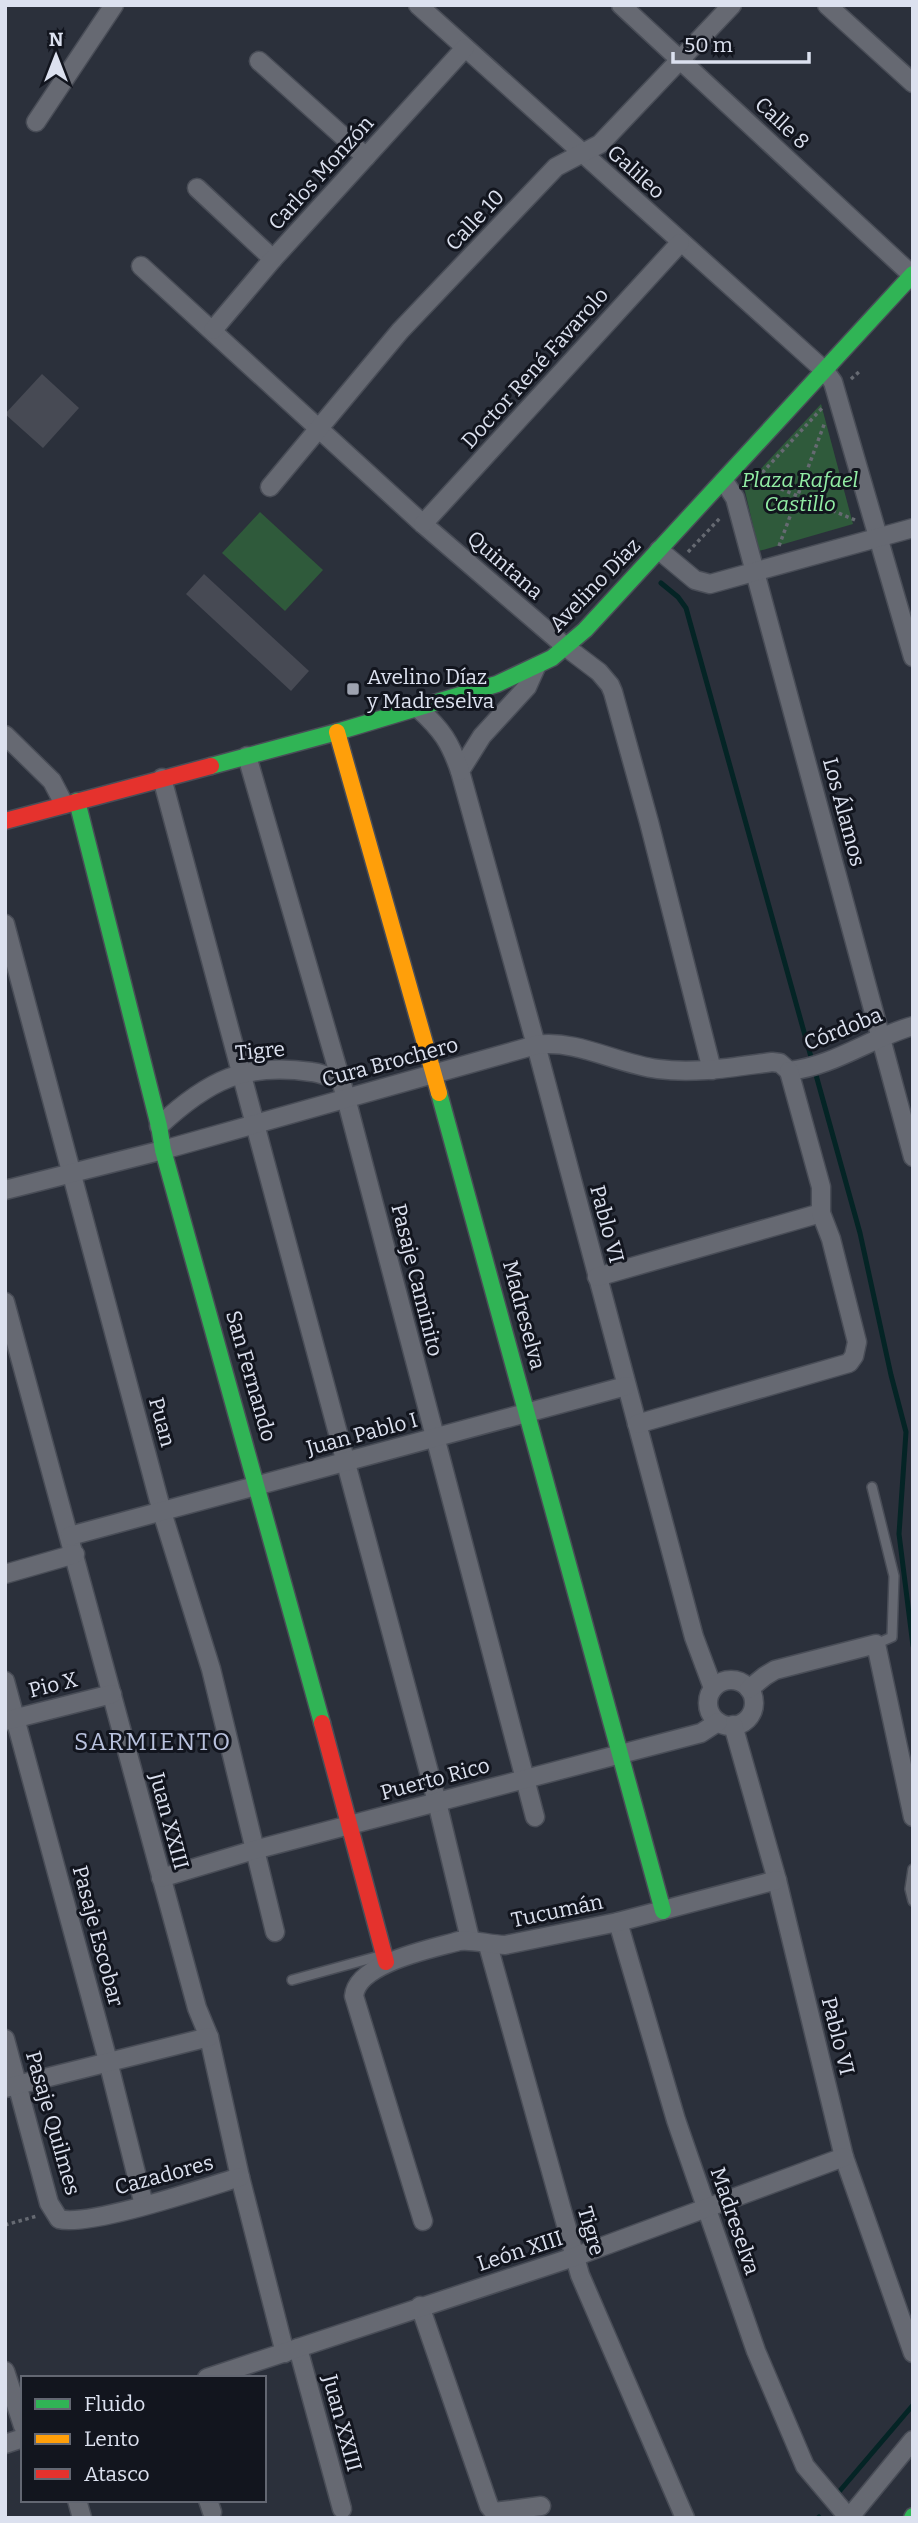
<svg xmlns="http://www.w3.org/2000/svg" width="918" height="2523" font-family="Bitter,serif">
	<rect width="100%" height="100%" fill="#2b303b"/>
	<!-- green -->
	<g fill="#2f5a3b">
		<path d="M 821,404 L 853,524 L 759,551 L 744,487 Z"/>
		<path d="M 260,512 L 323,570 L 285,611 L 222,553 Z"/>
	</g>
	<g fill="none" stroke-linecap="round" stroke-linejoin="round">
		<!-- stream -->
		<g stroke="#042425" stroke-width="5">
			<path d="M 661,583 L 678,597 L 686,608 L 860,1233 L 891,1375 L 906,1432 L 899,1534 L 913,1646"/>
			<path d="M 838,2493 L 913,2405"/>
			<path d="M 818,2518 L 819,2517"/>
		</g>
	</g>
	<!-- building -->
	<g fill="#474a54">
		<path d="M 42,374 L 79,408 L 43,448 L 5,414 Z"/>
		<path d="M 204,574 L 309,671 L 291,691 L 186,594 Z"/>
	</g>
	<g fill="none" stroke-linecap="round" stroke-linejoin="round">
		<!-- lane casing -->
		<g stroke="#494d57" stroke-width="12">
			<g id="lane">
				<path d="M 872,1487 L 894,1576 L 892,1637 L 876,1644"/>
				<path d="M 913,1869 L 910,1889 L 913,1901"/>
				<path d="M 292,1980 L 383,1955"/>
			</g>
		</g>
		<!-- street casing -->
		<g stroke="#494d57" stroke-width="21">
			<g id="street">
				<path d="M 418,5 L 825,371 L 833,382 L 913,657"/>
				<path d="M 621,5 L 912,275"/>
				<path d="M 827,5 L 913,83"/>
				<path d="M 259,61 L 366,157"/>
				<path d="M 36,122 L 114,5"/>
				<path d="M 197,188 L 273,259"/>
				<path d="M 141,266 L 423,524 L 566,647 L 599,672 L 610,685 L 613,692 L 649,822 L 712,1070"/>
				<path d="M 213,330 L 273,259 L 465,48"/>
				<path d="M 724,481 L 735,498 L 913,1157"/>
				<path d="M 270,487 L 400,331 L 556,167 L 600,144 L 732,5"/>
				<path d="M 423,524 L 680,243"/>
				<path d="M 659,550 L 695,580 L 710,584 L 913,528"/>
				<path d="M 536,667 L 527,687 L 482,736 L 460,771 L 536,1045 L 694,1637 L 713,1688"/>
				<path d="M 419,709 C 442,730 450,742 460,771"/>
				<path d="M 5,735 L 52,781 L 64,804"/>
				<path d="M 247,756 L 346,1098 L 535,1817"/>
				<path d="M 162,778 L 437,1802 L 470,1939"/>
				<path d="M 5,924 L 162,1512 L 211,1669 L 275,1932"/>
				<path d="M 789,1071 C 834,1066 870,1038 913,1026"/>
				<path d="M 159,1126 C 208,1080 245,1062 312,1072 C 321,1073 330,1078 339,1078"/>
				<path d="M 5,1190 L 163,1150 L 536,1045 C 577,1039 617,1064 658,1069 C 696,1074 734,1067 772,1062 L 780,1063 L 789,1071"/>
				<path d="M 597,1277 L 821,1213"/>
				<path d="M 5,1302 L 197,2008 L 209,2037 L 240,2177 L 285,2353"/>
				<path d="M 637,1424 L 849,1363 L 854,1356 L 857,1342 L 831,1239 L 821,1213 L 821,1187 L 789,1071"/>
				<path d="M 70,1536 L 626,1386"/>
				<path d="M 5,1574 L 75,1554"/>
				<circle cx="731" cy="1703" r="23"/>
				<path d="M 5,1681 L 108,2061 L 144,2205"/>
				<path d="M 749,1689 L 765,1676 L 775,1670 L 876,1644 L 913,1817"/>
				<path d="M 5,1721 L 112,1694"/>
				<path d="M 733,1725 L 777,1880 L 844,2157 L 913,2353"/>
				<path d="M 161,1878 L 254,1850 L 701,1733 L 718,1722"/>
				<path d="M 618,1922 L 676,2120 L 756,2351 L 805,2466 L 849,2518"/>
				<path d="M 488,1945 L 580,2275 L 685,2518"/>
				<path d="M 5,2039 L 49,2203 L 59,2219 C 89,2227 204,2188 240,2177"/>
				<path d="M 5,2088 L 209,2037"/>
				<path d="M 423,2221 L 354,1996 C 357,1963 431,1949 459,1941 C 474,1939 489,1945 505,1945 L 618,1922 L 777,1880"/>
				<path d="M 420,2306 L 489,2506 L 494,2512 L 541,2506"/>
				<path d="M 298,2348 L 342,2509"/>
				<path d="M 5,2371 L 23,2426"/>
				<path d="M 207,2378 L 574,2257 L 844,2157"/>
				<path d="M 5,2444 L 23,2438"/>
				<path d="M 77,2500 L 82,2518"/>
				<path d="M 208,2500 L 212,2512"/>
				<path d="M 849,2518 L 913,2440"/>
			</g>
		</g>
		<!-- fast casing -->
		<g stroke="#494d57" stroke-width="19">
			<g id="fast">
				<path d="M 211,766 L 337,732 L 497,684 L 552,658 L 585,630 L 913,274"/>
				<path d="M 77,801 L 159,1126 L 163,1150 L 322,1723"/>
				<path d="M 439,1093 L 663,1911"/>
				<path d="M 912,2518 L 913,2516"/>
			</g>
		</g>
		<!-- slow casing -->
		<g stroke="#494d57" stroke-width="19">
			<path id="slow" d="M 337,732 L 439,1093"/>
		</g>
		<!-- jam casing -->
		<g stroke="#494d57" stroke-width="19">
			<g id="jam">
				<path d="M 5,821 L 211,766"/>
				<path d="M 322,1723 L 386,1962"/>
			</g>
		</g>
		<!-- path -->
		<g stroke="#666a72" stroke-width="3.5" stroke-dasharray="3.5 3.5" stroke-linecap="butt">
			<path d="M 851,379 L 860,371"/>
			<path d="M 755,478 L 855,520"/>
			<path d="M 748,488 L 824,406"/>
			<path d="M 779,546 L 825,422"/>
			<path d="M 688,552 L 721,517"/>
			<path d="M 5,2225 L 37,2216"/>
		</g>
		<!-- lane -->
		<use href="#lane" stroke="#666972" stroke-width="9"/>
		<!-- street -->
		<use href="#street" stroke="#666972" stroke-width="18"/>
		<!-- fast -->
		<use href="#fast" stroke="#30b455" stroke-width="16"/>
		<!-- slow -->
		<use href="#slow" stroke="#ff9f0a" stroke-width="16"/>
		<!-- jam -->
		<use href="#jam" stroke="#e5322d" stroke-width="16"/>
	</g>
	<!-- markers -->
	<rect fill="#9ea3b0" stroke="#12151e" stroke-width="2.5" x="346" y="682" width="14" height="14" rx="3.5"/>
	<g text-anchor="middle" stroke-width="6" stroke-linejoin="round" paint-order="stroke">
		<!-- street labels -->
		<g font-size="21" fill="#dce1ef" stroke="#12151e">
			<text transform="translate(782 123) rotate(43)" y="7">Calle 8</text>
			<text transform="translate(636 172) rotate(42)" y="7">Galileo</text>
			<text transform="translate(321 173) rotate(-48)" y="7">Carlos Monzón</text>
			<text transform="translate(475 220) rotate(-47)" y="7">Calle 10</text>
			<text transform="translate(535 368) rotate(-48)" y="7">Doctor René Favarolo</text>
			<text transform="translate(505 565) rotate(41)" y="7">Quintana</text>
			<text transform="translate(595 585) rotate(-46)" y="7">Avelino Díaz</text>
			<text transform="translate(844 812) rotate(75)" y="7">Los Álamos</text>
			<text transform="translate(843 1029) rotate(-22)" y="7">Córdoba</text>
			<text transform="translate(260 1051) rotate(-5)" y="7">Tigre</text>
			<text transform="translate(390 1062) rotate(-15)" y="7">Cura Brochero</text>
			<text transform="translate(607 1224) rotate(75)" y="7">Pablo VI</text>
			<text transform="translate(417 1280) rotate(76)" y="7">Pasaje Caminito</text>
			<text transform="translate(524 1315) rotate(75)" y="7">Madreselva</text>
			<text transform="translate(251 1376) rotate(74)" y="7">San Fernando</text>
			<text transform="translate(162 1422) rotate(75)" y="7">Puan</text>
			<text transform="translate(362 1434) rotate(-15)" y="7">Juan Pablo I</text>
			<text transform="translate(53 1685) rotate(-14)" y="7">Pio X</text>
			<text transform="translate(435 1779) rotate(-15)" y="7">Puerto Rico</text>
			<text transform="translate(169 1821) rotate(75)" y="7">Juan XXIII</text>
			<text transform="translate(557 1911) rotate(-12)" y="7">Tucumán</text>
			<text transform="translate(98 1936) rotate(75)" y="7">Pasaje Escobar</text>
			<text transform="translate(838 2036) rotate(76)" y="7">Pablo VI</text>
			<text transform="translate(53 2123) rotate(74)" y="7">Pasaje Quilmes</text>
			<text transform="translate(164 2175) rotate(-15)" y="7">Cazadores</text>
			<text transform="translate(735 2221) rotate(71)" y="7">Madreselva</text>
			<text transform="translate(591 2231) rotate(74)" y="7">Tigre</text>
			<text transform="translate(520 2251) rotate(-18)" y="7">León XIII</text>
			<text transform="translate(342 2423) rotate(75)" y="7">Juan XXIII</text>
		</g>
		<!-- park labels -->
		<g font-size="21" font-style="italic" fill="#92eea5" stroke="#12151e">
			<text x="800" y="487">Plaza Rafael<tspan x="800" dy="24">Castillo</tspan></text>
		</g>
		<!-- poi labels -->
		<g font-size="21" fill="#dce1ef" stroke="#12151e" text-anchor="start">
			<text x="367" y="684">Avelino Díaz<tspan x="367" dy="24">y Madreselva</tspan></text>
		</g>
		<!-- quarter labels -->
		<g font-size="24" letter-spacing="2" fill="#b9c2de" stroke="#12151e">
			<text x="153" y="1750">SARMIENTO</text>
		</g>
	</g>
	<!-- border -->
	<rect width="918" height="2523" fill="none" stroke="#dce1ef" stroke-width="14"/>
	<!-- legend -->
	<rect x="21" y="2376" width="245" height="126" fill="#12151e" stroke="#636772" stroke-width="2"/>
	<rect x="35" y="2399" width="35" height="10" fill="#30b455" stroke="#636772" stroke-width="2"/>
	<text x="84" y="2411" font-size="21" fill="#dce1ef">Fluido</text>
	<rect x="35" y="2434" width="35" height="10" fill="#ff9f0a" stroke="#636772" stroke-width="2"/>
	<text x="84" y="2446" font-size="21" fill="#dce1ef">Lento</text>
	<rect x="35" y="2469" width="35" height="10" fill="#e5322d" stroke="#636772" stroke-width="2"/>
	<text x="84" y="2481" font-size="21" fill="#dce1ef">Atasco</text>
	<!-- north arrow -->
	<g transform="translate(56 56)" stroke="#12151e" stroke-width="5" paint-order="stroke">
	<path d="M0-5L12 26L0 18L-12 26Z" fill="#dce1ef"/>
	<text y="-10" font-size="19" font-weight="bold" text-anchor="middle" fill="#dce1ef">N</text>
	</g>
	<!-- scale -->
	<path d="M673 52v10h136v-10" fill="none" stroke="#dce1ef" stroke-width="3.5"/>
	<text x="684" y="52" font-size="21" fill="#dce1ef" stroke="#12151e" stroke-width="5" paint-order="stroke">50 m</text>
</svg>
